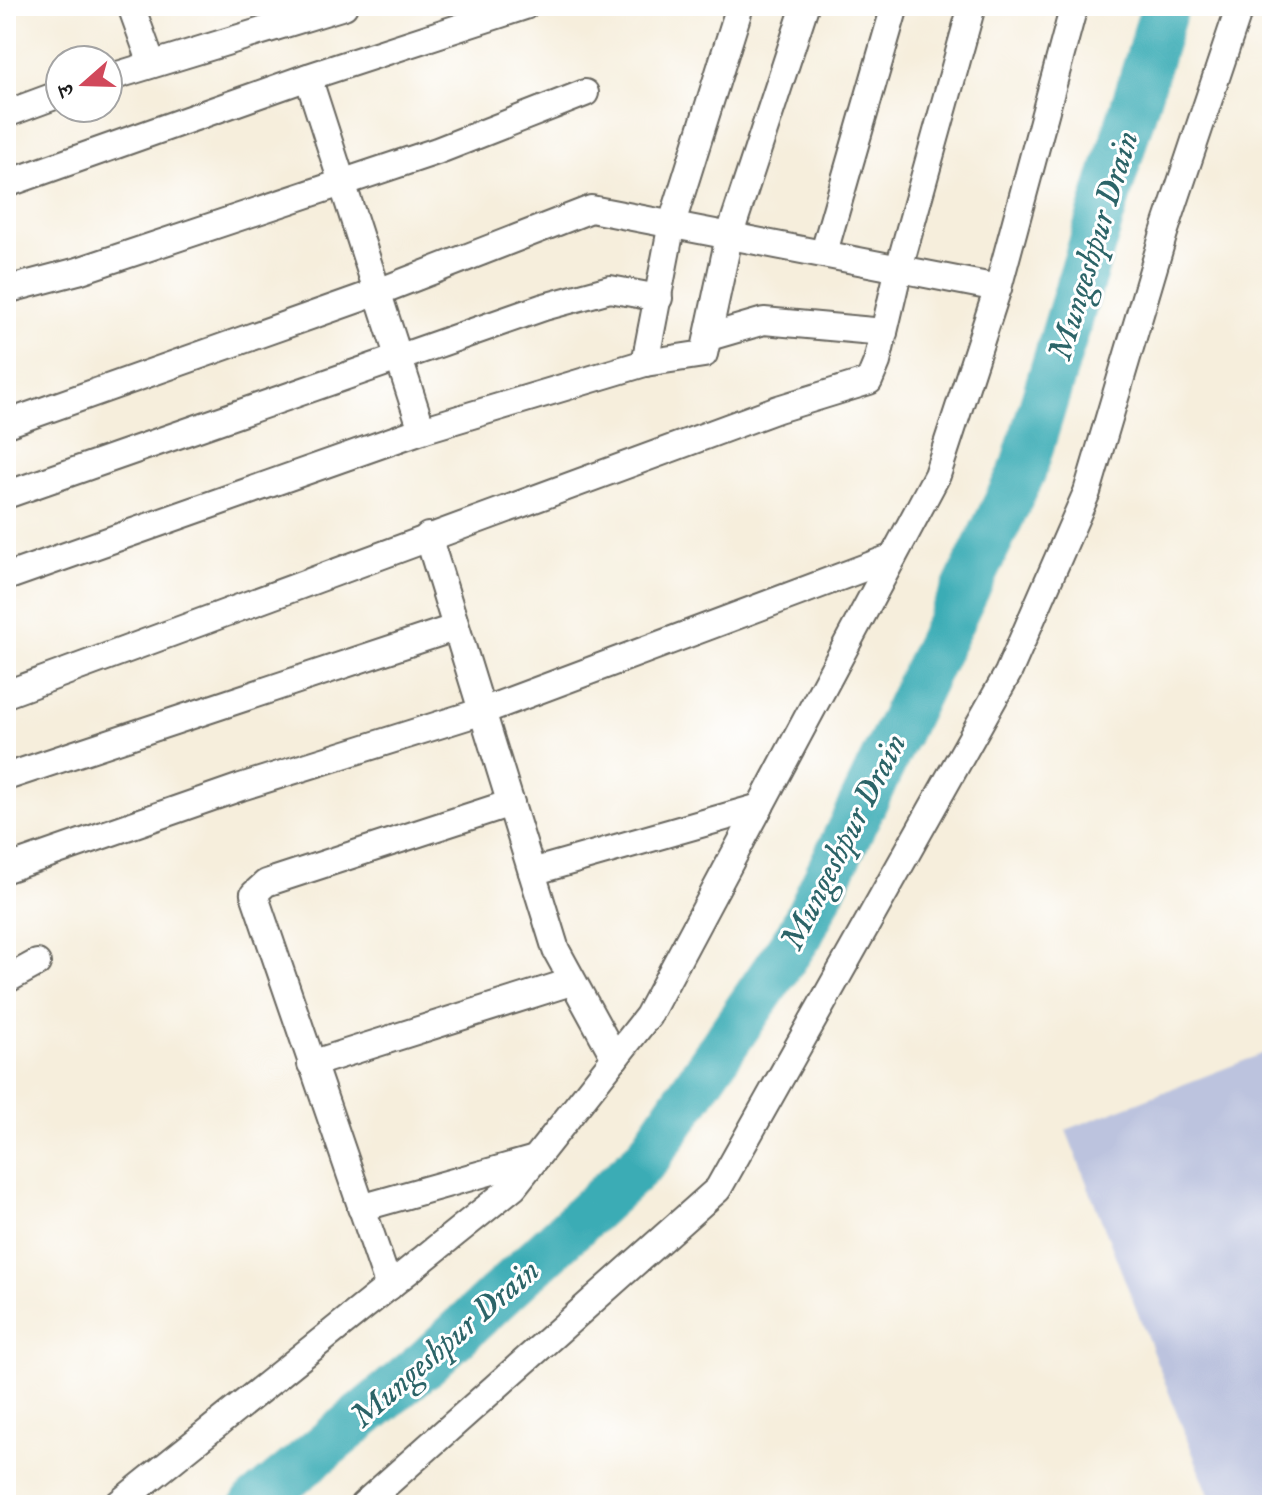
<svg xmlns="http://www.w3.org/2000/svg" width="1278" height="1511" font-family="'IM FELL English','Noto Serif Devanagari',serif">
	<rect width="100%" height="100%" fill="#fff"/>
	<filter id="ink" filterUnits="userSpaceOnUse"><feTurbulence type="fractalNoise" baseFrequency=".0125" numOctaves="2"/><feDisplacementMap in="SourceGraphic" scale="16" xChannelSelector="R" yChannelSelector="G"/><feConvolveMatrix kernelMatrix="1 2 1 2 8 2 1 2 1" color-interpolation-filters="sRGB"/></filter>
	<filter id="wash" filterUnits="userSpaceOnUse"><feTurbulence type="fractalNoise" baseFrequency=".006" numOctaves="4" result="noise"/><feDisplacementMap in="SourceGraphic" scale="32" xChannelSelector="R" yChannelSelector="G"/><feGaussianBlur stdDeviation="1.8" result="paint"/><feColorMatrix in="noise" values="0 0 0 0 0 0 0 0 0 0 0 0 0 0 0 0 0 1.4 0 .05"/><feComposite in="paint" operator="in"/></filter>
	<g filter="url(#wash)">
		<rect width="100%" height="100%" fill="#f6eedc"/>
		<!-- industrial -->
		<path fill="#bcc3de" d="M 1272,1050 L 1272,1505 L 1213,1505 L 1066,1130 Z"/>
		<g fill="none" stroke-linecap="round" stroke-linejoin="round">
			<!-- river -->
			<path stroke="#3bacb5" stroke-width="48" d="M 254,1505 L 426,1363 L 646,1159 L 800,934 L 1023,470 L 1165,6"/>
		</g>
	</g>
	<g filter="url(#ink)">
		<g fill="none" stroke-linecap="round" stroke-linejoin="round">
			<!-- minor casing -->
			<g stroke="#68665f" stroke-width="30">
				<g id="minor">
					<path d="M 131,6 L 152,64"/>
					<path d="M 308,77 L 422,430"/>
					<path d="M 108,78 L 344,6"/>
					<path d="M 6,114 L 60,94"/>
					<path d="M 6,184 L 308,77 L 525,6"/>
					<path d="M 824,252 L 895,6"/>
					<path d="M 6,290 L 78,271 L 437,151 L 585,93"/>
					<path d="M 709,337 L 764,321 L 884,332"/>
					<path d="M 645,363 L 672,223 L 740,6"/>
					<path d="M 6,424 L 378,292 L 591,209 L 998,288"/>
					<path d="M 6,495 L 544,307 L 610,289 L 659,298"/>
					<path d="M 428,536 L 556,950 L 615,1058"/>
					<path d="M 6,577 L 422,430 L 645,363 L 704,354 L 729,237 L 805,6"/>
					<path d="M 6,694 L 778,409 L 869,381 L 877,362 L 899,268 L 972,6"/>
					<path d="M 6,777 L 454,628"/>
					<path d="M 6,869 L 241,787 L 480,712 L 893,557"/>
					<path d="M 532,872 L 760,807"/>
					<path d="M 6,980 L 37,963"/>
					<path d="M 311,1064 L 571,982"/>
					<path d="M 361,1208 L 535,1159"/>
					<path d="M 389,1287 L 254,894 L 266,883 L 511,803"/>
					<path d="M 117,1505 L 514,1186 L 648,1016 L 937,475 L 998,288 L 1074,6"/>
					<path d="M 363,1505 L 718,1189 L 1008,673 L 1087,492 L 1164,233 L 1240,6"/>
				</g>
			</g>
			<!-- minor -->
			<use href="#minor" stroke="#fff" stroke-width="26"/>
		</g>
	</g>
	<g text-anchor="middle" stroke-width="6" stroke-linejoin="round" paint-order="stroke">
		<!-- water labels -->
		<g font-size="34" font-style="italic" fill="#2c6468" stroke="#fff">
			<text transform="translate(1092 245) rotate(-73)" y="12">Mungeshpur Drain</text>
			<text transform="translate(842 841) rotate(-63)" y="12">Mungeshpur Drain</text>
			<text transform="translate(444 1342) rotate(-41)" y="12">Mungeshpur Drain</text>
		</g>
	</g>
	<!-- margin -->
	<rect width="1278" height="1511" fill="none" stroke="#fff" stroke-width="32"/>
	<!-- north arrow -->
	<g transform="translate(84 84) rotate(250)"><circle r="38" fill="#ffffff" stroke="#a4a4a4" stroke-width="2"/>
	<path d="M0-6L14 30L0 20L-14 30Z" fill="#d1495b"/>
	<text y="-12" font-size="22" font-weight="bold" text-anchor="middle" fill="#1c1c1c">उ</text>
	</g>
</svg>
